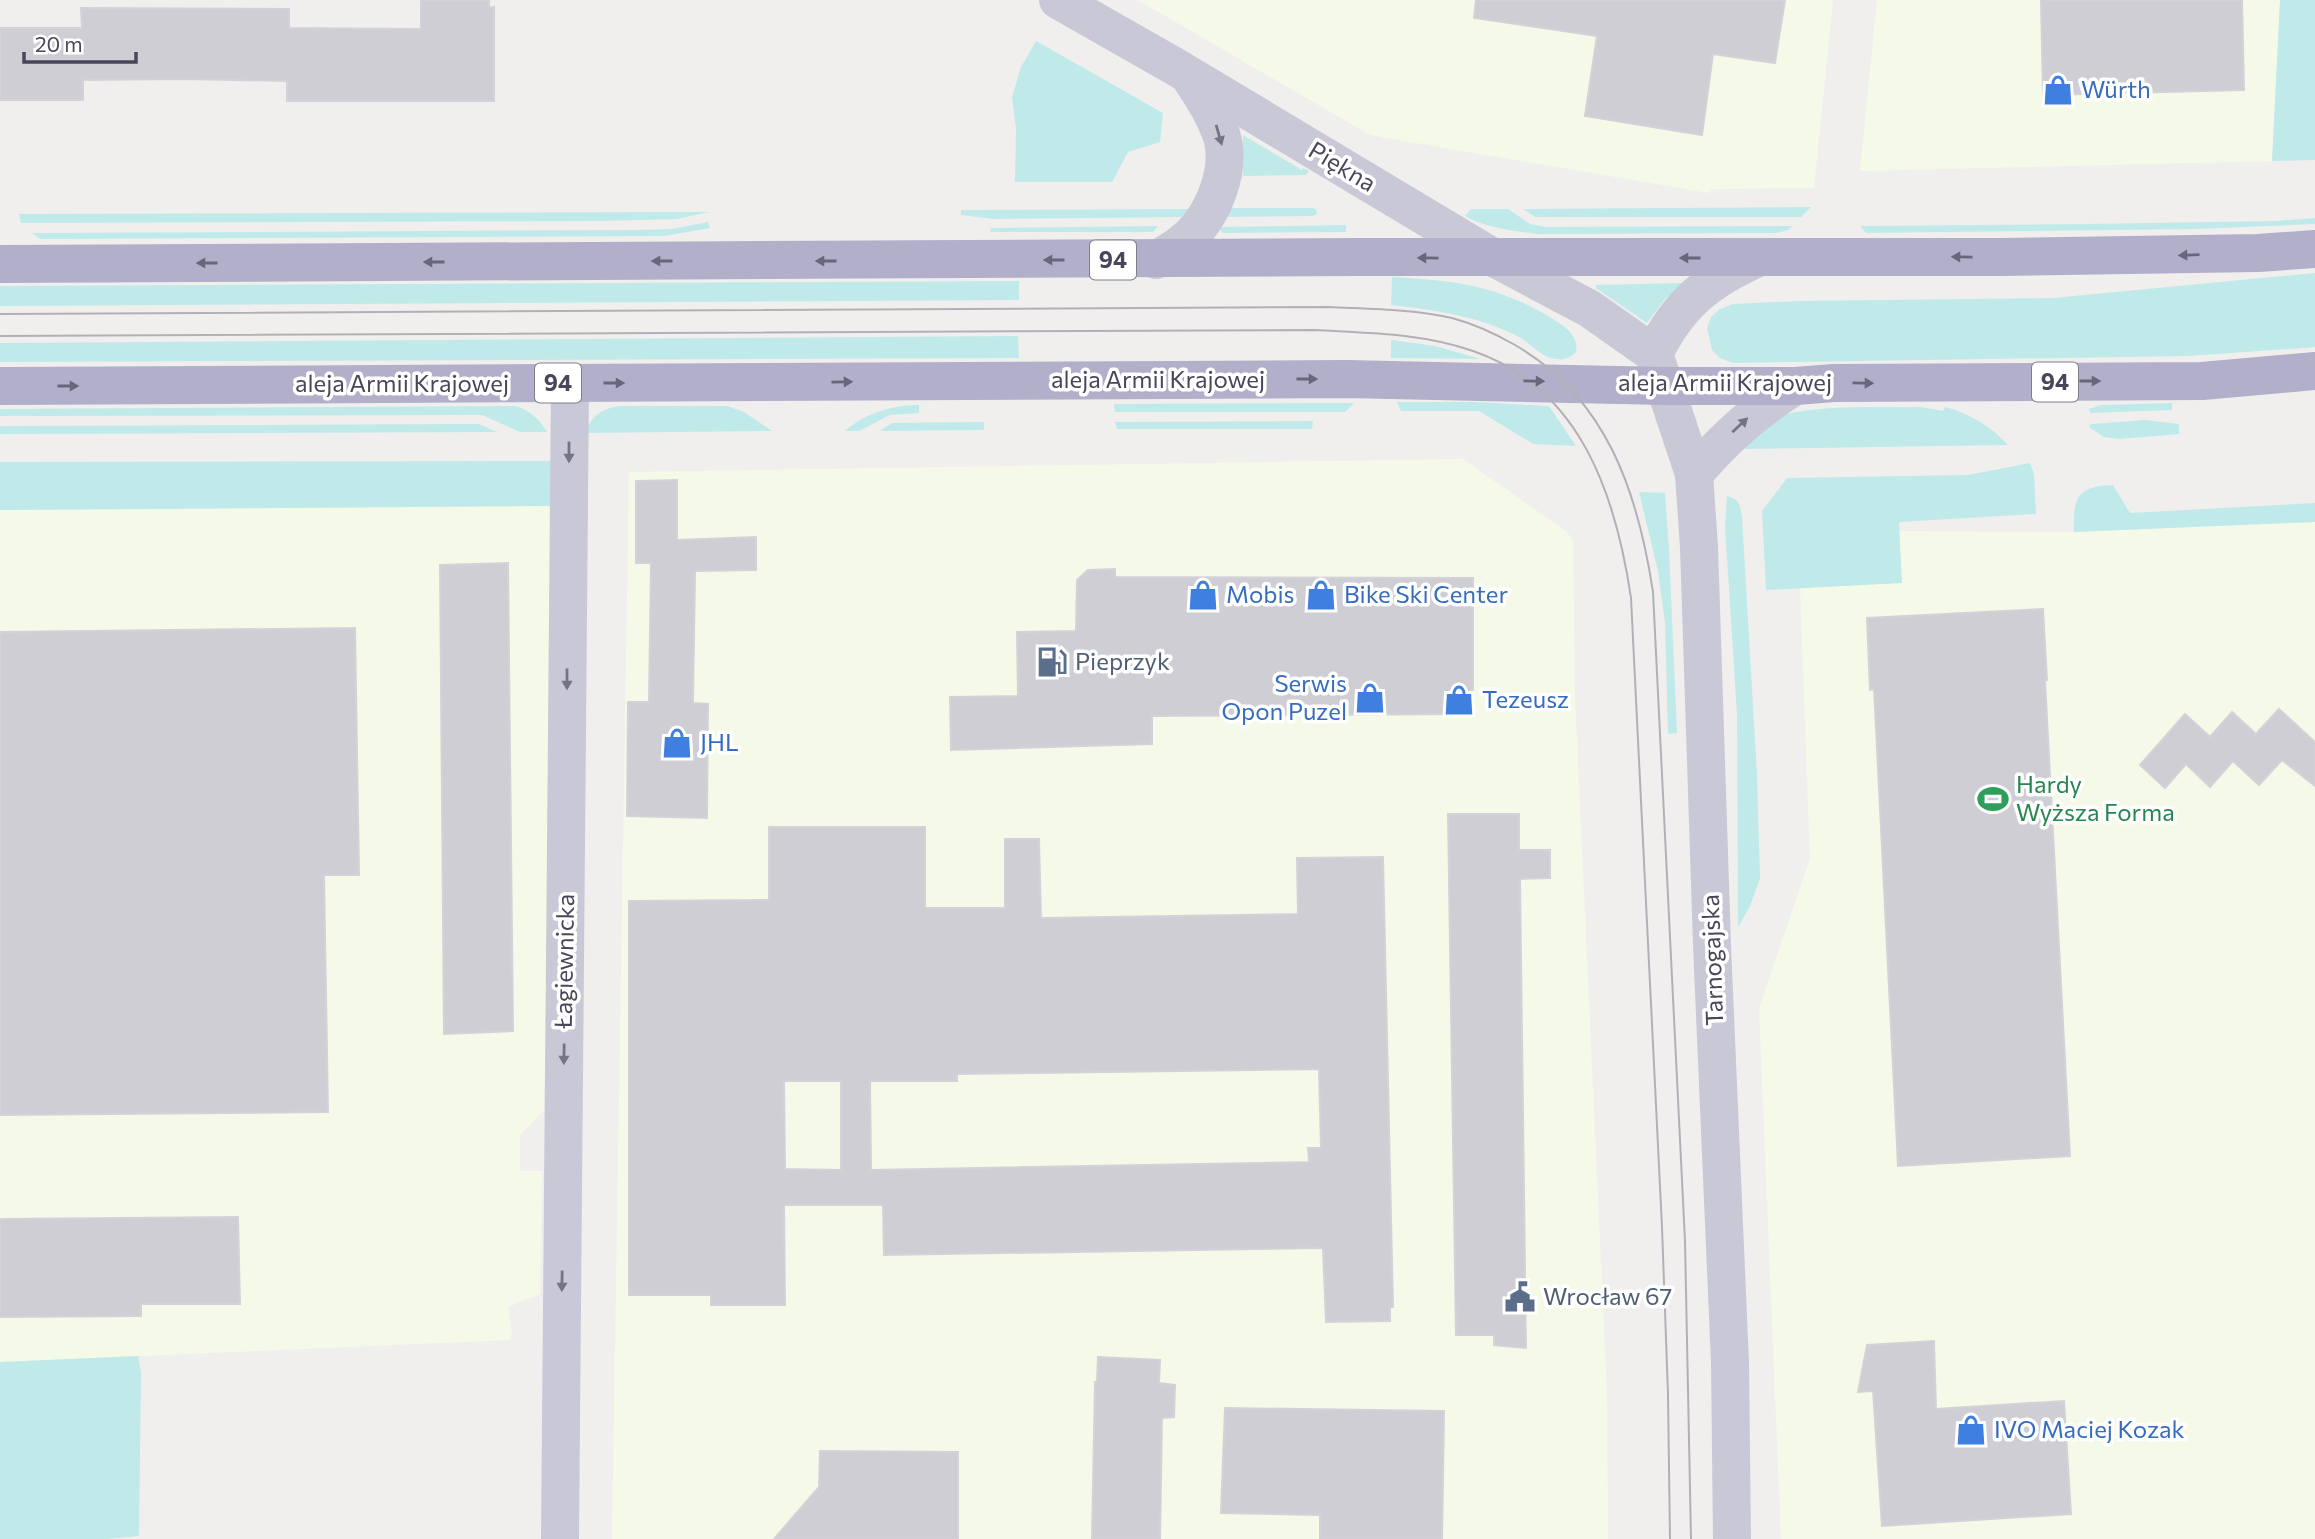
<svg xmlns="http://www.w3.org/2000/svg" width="2315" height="1539" font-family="Commissioner,sans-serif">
	<rect width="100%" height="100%" fill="#f0efee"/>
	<!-- commercial -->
	<g fill="#f5fae8">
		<path d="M 1138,0 L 1833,0 L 1814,188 L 1712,189 L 1709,193 L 1370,135 Z"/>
		<path d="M 1877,0 L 2280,0 L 2272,161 L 1860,171 Z"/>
		<path d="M 1463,459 L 1567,532 L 1573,541 L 1575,697 L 1607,1396 L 1608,1539 L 612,1539 L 629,472 Z"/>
		<path d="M 555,506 L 544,1110 L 520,1135 L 520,1171 L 542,1171 L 540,1294 L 508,1307 L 512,1335 L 509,1340 L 0,1362 L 0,510 Z"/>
		<path d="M 2315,522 L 2315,1539 L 1781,1539 L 1759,1008 L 1810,859 L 1798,531 L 2073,532 Z"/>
	</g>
	<!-- green -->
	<g fill="#bfeae9">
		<path d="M 2280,0 L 2315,0 L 2315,160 L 2272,161 Z"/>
		<path d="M 1036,41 L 1163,113 L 1160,142 L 1128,152 L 1112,182 L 1015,182 L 1016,129 L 1012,97 L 1021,67 Z"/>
		<path d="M 1243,135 L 1302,170 L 1303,168 L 1309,171 L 1306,175 L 1243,176 Z"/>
		<path d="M 1811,207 L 1801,217 L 1535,217 L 1523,209 Z"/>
		<path d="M 1226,208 L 1312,208 L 1316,209 L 1317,214 L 1312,216 L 1222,217 Z"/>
		<path d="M 1189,209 L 1182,217 L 994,219 L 961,215 L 961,210 Z"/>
		<path d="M 1471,209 L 1508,209 L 1530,224 L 1546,227 L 1792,226 L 1788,230 L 1777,233 L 1537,234 C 1513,231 1486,228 1465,216 Z"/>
		<path d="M 709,212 L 677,219 L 601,221 L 21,223 L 19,214 Z"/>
		<path d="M 2315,218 L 2315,224 L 2197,229 L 1866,233 L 1860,226 L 2086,224 L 2276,221 Z"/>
		<path d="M 708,222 L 710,228 L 665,236 L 40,239 L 32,233 L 633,230 L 672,229 Z"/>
		<path d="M 1346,225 L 1346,232 L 1223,233 L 1220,230 L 1221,227 Z"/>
		<path d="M 1158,226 L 1153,232 L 990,232 L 991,228 Z"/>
		<path d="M 2315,273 L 2315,347 L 2304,348 L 2188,356 L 1733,363 L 1720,358 L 1712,350 L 1707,328 L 1711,317 L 1720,309 L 1733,304 L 1799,301 L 2053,298 Z"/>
		<path d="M 1392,277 C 1457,281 1495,284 1553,319 C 1565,327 1579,335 1576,352 C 1570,359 1559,361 1551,358 C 1539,355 1529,342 1519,337 C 1479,316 1435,310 1391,305 Z"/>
		<path d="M 1019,281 L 1019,300 L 0,306 L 0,286 Z"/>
		<path d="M 1681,283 L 1681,287 L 1665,299 L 1647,323 L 1596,288 L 1596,285 Z"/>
		<path d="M 1018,336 L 1019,358 L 0,362 L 0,343 Z"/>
		<path d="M 1391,340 L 1435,346 L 1481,359 L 1391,358 Z"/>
		<path d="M 1397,402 L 1475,402 L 1549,406 L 1576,446 L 1533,444 L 1479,411 L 1401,411 Z"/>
		<path d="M 1354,403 L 1345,412 L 1115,412 L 1114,404 Z"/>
		<path d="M 2172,403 L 2172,410 L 2090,413 L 2089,409 L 2101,405 Z"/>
		<path d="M 919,405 L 919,413 L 890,415 L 859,431 L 845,431 C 865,413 893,405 919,405 Z"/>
		<path d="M 515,406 C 529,409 540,420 547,432 L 520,432 L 482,415 L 0,416 L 0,409 Z"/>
		<path d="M 620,406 L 727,406 L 744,412 L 772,431 L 586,433 C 590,416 603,408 620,406 Z"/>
		<path d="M 1921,407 L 1943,411 L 1945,407 C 1969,413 1992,427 2008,445 L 1745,449 C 1751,439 1760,427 1770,421 C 1799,403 1884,408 1921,407 Z"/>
		<path d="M 2145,420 L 2179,424 L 2179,434 L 2119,439 L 2104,437 L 2089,427 L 2091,424 Z"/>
		<path d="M 1313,421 L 1312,429 L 1117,429 L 1115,422 Z"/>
		<path d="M 984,422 L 984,430 L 880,431 L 892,423 Z"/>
		<path d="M 470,424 L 479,424 L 497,432 L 0,434 L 0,426 Z"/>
		<path d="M 557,461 L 555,506 L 0,510 L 0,462 Z"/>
		<path d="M 2030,463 L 2034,474 L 2036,514 L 1899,522 L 1902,583 L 1766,590 L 1762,511 L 1787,478 L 1968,475 Z"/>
		<path d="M 2113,485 L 2130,513 L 2315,503 L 2315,522 L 2074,532 C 2073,499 2076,486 2113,485 Z"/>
		<path d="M 1639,492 L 1665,493 L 1669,549 L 1677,733 L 1668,734 L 1665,623 L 1658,571 Z"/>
		<path d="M 1727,496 C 1740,499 1740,505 1742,517 L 1757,775 L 1760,879 L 1749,908 L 1738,927 L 1737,714 L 1725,527 Z"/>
		<path d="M 138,1356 L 141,1372 L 139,1536 L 106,1539 L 0,1539 L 0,1362 Z"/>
	</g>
	<!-- building -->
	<g fill="#cfced5" stroke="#d4d2d8" stroke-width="2" fill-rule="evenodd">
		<path d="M 421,0 L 489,0 L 489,8 L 494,7 L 494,101 L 287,101 L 287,81 L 184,79 L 83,80 L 83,100 L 0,100 L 0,28 L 82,28 L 81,8 L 289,9 L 289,28 L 421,29 Z"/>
		<path d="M 1476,0 L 1785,0 L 1775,63 L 1713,54 L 1702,135 L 1585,116 L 1597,36 L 1474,18 Z"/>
		<path d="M 2041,0 L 2242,0 L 2244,90 L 2043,95 Z"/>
		<path d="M 677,480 L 677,540 L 756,537 L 756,570 L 695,571 L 693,703 L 708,704 L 707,818 L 627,816 L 628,702 L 649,702 L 651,563 L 636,563 L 636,481 Z"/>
		<path d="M 508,563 L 513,1031 L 444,1034 L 440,565 Z"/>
		<path d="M 1115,569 L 1115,577 L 1473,578 L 1473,714 L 1152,716 L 1152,744 L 951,750 L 950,697 L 1018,696 L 1017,632 L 1076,631 L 1077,580 L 1088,570 Z"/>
		<path d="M 2043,609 L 2047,680 L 2045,680 L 2070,1156 L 1898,1166 L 1874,689 L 1870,690 L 1867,618 Z"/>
		<path d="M 355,628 L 359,875 L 324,875 L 328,1112 L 0,1115 L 0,632 Z"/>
		<path d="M 2279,709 L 2315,742 L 2315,786 L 2282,760 L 2259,785 L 2233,761 L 2210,787 L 2186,764 L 2165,788 L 2140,765 L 2185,714 L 2210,737 L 2232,712 L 2256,734 Z"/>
		<path d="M 1448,814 L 1519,814 L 1519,850 L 1550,850 L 1550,878 L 1520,879 L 1526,1348 L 1494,1345 L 1494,1335 L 1456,1335 Z"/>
		<path d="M 769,827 L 925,827 L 925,908 L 1005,908 L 1005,839 L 1039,839 L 1041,918 L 1298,914 L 1297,858 L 1383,857 L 1393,1307 L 1390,1307 L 1390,1321 L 1326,1322 L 1323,1248 L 884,1255 L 883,1205 L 784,1205 L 785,1305 L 711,1305 L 711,1295 L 629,1295 L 629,901 L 769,900 ZM 1319,1069 L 1321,1148 L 1308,1148 L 1309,1162 L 871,1170 L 870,1081 L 957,1081 L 957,1074 ZM 784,1081 L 841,1081 L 841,1170 L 785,1169 Z"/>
		<path d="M 238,1217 L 240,1304 L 141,1304 L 141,1316 L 0,1317 L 0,1219 Z"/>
		<path d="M 1934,1341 L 1936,1409 L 2064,1401 L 2071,1514 L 1882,1526 L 1873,1391 L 1858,1392 L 1867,1345 Z"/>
		<path d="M 1098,1357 L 1160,1360 L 1159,1383 L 1175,1385 L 1174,1417 L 1162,1418 L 1160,1539 L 1092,1539 L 1095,1382 L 1097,1382 Z"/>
		<path d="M 1225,1408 L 1444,1411 L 1442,1539 L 1320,1539 L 1320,1515 L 1221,1513 Z"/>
		<path d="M 820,1451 L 958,1452 L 958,1539 L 774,1539 L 819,1487 Z"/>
	</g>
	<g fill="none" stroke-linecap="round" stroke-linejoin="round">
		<!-- minor -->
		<g stroke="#c9c8d6" stroke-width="38">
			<path d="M 1058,0 L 1174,66 L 1496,259"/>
			<path d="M 1156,260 C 1165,254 1175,249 1183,242 C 1213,219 1234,167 1220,131 C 1213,113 1202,95 1191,79"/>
			<path d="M 560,1539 L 570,383"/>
		</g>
		<!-- tertiary -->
		<g stroke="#c9c8d6" stroke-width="38">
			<path d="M 1496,259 L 1590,309 L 1654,354 L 1694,474 L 1699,547 L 1712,945 L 1730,1363 L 1732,1539"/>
			<path d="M 1654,354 C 1678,304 1708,280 1758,258"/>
			<path d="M 1694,474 C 1726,437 1754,412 1795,386"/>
		</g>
		<!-- primary -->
		<g stroke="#b1afca" stroke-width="38">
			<path d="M 0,264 L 1357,257 L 2001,257 L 2258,253 L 2315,249"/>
			<path d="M 0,386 L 1346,379 L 1665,386 L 1795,386 L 1834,383 L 2202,381 L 2315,371"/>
		</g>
		<!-- tram -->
		<g stroke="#b2b0b7" stroke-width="2">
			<path d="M 0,314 L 1329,307 C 1370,309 1412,309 1452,318 C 1474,324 1496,334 1515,345 C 1607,398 1638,493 1653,592 L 1685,1241 L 1691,1539"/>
			<path d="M 0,336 L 1315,330 C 1368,333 1423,333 1473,351 C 1581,388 1616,496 1631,598 L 1662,1227 L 1668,1394 L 1670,1539"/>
		</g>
	</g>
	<!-- one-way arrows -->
	<defs><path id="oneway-solid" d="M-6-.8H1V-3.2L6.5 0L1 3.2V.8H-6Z" transform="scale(1.75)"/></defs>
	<g fill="#757485">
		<use href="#oneway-solid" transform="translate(1219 135) rotate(74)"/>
		<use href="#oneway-solid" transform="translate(1740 425) rotate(-43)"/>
		<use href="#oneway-solid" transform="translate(569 452) rotate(90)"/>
		<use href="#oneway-solid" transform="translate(567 679) rotate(90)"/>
		<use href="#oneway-solid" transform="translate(564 1054) rotate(91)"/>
		<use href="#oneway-solid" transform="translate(562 1281) rotate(91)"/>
	</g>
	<g fill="#68667b">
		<use href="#oneway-solid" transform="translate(2189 255) rotate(178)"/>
		<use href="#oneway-solid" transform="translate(1962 257) rotate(-179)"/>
		<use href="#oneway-solid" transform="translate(1428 258) rotate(-179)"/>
		<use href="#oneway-solid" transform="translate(1690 258) rotate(180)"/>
		<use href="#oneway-solid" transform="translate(1054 260) rotate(180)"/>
		<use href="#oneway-solid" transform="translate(662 261) rotate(180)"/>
		<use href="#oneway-solid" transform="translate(826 261) rotate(180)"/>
		<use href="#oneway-solid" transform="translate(434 262) rotate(180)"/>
		<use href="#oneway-solid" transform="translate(207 263) rotate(180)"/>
		<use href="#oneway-solid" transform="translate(1307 379)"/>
		<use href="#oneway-solid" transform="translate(1534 381) rotate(1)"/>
		<use href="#oneway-solid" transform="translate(2090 381)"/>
		<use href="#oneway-solid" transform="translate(842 382) rotate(-1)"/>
		<use href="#oneway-solid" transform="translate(614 383)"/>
		<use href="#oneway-solid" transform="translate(1863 383) rotate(1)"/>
		<use href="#oneway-solid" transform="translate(68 386)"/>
	</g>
	<!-- icons -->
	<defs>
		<g id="shop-bare" transform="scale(2.415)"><path d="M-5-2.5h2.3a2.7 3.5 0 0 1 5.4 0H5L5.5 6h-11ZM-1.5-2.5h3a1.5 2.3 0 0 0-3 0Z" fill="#3f7fe0" stroke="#fff" stroke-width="2.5" paint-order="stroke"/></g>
		<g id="fuel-bare" transform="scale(2.415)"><path d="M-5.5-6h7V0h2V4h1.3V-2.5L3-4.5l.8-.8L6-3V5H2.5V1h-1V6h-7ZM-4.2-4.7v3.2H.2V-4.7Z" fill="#5c6f8a" stroke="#fff" stroke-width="2.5" paint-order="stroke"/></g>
		<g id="stadium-bare" transform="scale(2.415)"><path d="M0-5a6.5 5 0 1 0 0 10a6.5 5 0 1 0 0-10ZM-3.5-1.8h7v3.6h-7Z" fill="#2e9e5b" stroke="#fff" stroke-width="2.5" paint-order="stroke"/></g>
		<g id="civic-bare" transform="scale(2.415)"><path d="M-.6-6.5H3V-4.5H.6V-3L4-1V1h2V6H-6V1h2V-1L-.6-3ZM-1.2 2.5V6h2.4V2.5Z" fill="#5c6f8a" stroke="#fff" stroke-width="2.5" paint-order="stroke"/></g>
	</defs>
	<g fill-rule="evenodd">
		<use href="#shop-bare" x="2058" y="90"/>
		<use href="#shop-bare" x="1203" y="595"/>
		<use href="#shop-bare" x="1321" y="595"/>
		<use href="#fuel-bare" x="1052" y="662"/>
		<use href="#shop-bare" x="1370" y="698"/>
		<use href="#shop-bare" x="1459" y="700"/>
		<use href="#shop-bare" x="677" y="743"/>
		<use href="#stadium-bare" x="1993" y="799"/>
		<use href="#civic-bare" x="1520" y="1297"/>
		<use href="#shop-bare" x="1971" y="1430"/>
	</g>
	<g text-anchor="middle" stroke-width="7" stroke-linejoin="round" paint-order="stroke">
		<!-- shield labels -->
		<g fill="#fff" stroke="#7f7e8b" stroke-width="2">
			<rect x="1090" y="240.5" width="46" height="39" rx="5"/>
			<rect x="2032" y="362.5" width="46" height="39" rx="5"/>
			<rect x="535" y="363.5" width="46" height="39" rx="5"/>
		</g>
		<g font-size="23" font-weight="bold" fill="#484759">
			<text x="1113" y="268">94</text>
			<text x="2055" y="390">94</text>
			<text x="558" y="391">94</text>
		</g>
		<!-- shop labels -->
		<g font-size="24" fill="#366cbe" stroke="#fff" text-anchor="start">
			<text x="2081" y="98">Würth</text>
			<text x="1226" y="603">Mobis</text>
			<text x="1344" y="603">Bike Ski Center</text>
			<text x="1347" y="692" text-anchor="end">Serwis<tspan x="1347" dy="28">Opon Puzel</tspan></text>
			<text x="1482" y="708">Tezeusz</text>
			<text x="700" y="751">JHL</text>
			<text x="1994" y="1438">IVO Maciej Kozak</text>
		</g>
		<!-- street labels -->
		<g font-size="24" fill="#484759" stroke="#fff">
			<text transform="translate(1342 167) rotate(31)" y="8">Piękna</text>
			<text x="1158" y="388">aleja Armii Krajowej</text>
			<text x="1725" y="391">aleja Armii Krajowej</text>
			<text x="402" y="392">aleja Armii Krajowej</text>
			<text transform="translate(1713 960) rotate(-92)" y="8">Tarnogajska</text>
			<text transform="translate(565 961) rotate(-89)" y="8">Łagiewnicka</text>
		</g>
		<!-- service labels -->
		<g font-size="24" fill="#4e5e75" stroke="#fff" text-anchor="start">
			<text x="1075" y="670">Pieprzyk</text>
			<text x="1543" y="1305">Wrocław 67</text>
		</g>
		<!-- leisure labels -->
		<g font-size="24" fill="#27864d" stroke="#fff" text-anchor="start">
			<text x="2016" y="793">Hardy<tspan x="2016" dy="28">Wyższa Forma</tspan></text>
		</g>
	</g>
	<!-- scale -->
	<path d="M24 52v10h112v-10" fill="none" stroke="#484759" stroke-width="3.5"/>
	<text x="35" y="52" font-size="21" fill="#484759" stroke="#ffffff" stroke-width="5" paint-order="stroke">20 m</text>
</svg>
